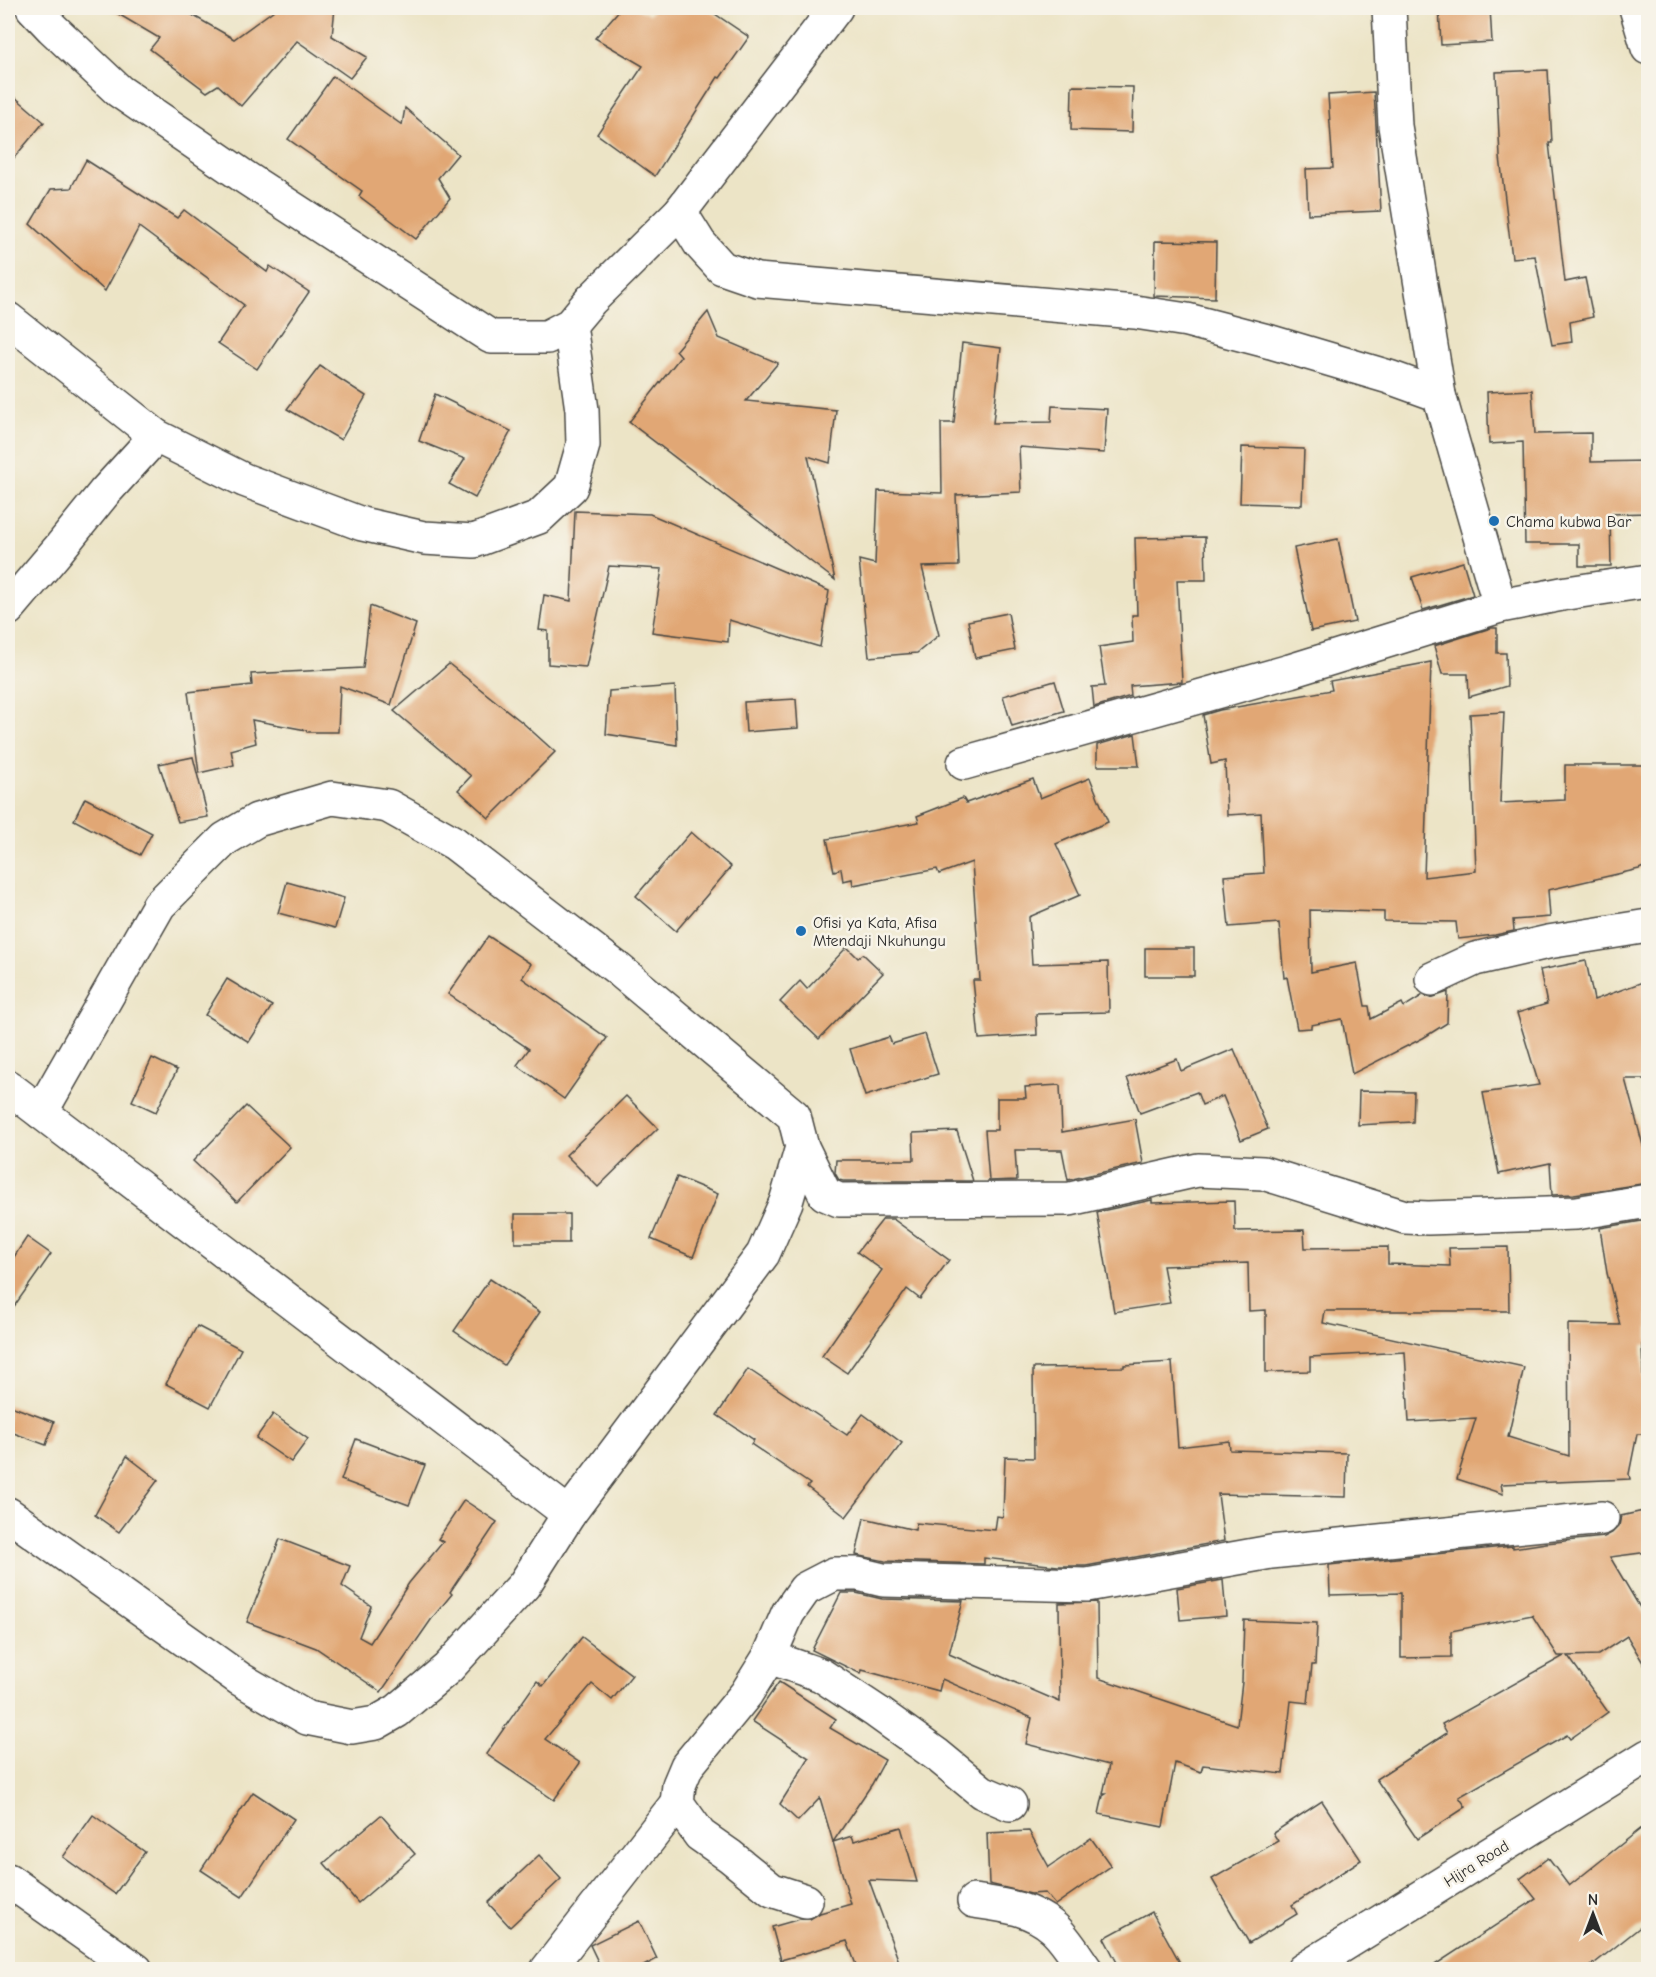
<svg xmlns="http://www.w3.org/2000/svg" width="1656" height="1977" font-family="'Comic Neue',sans-serif">
	<rect width="100%" height="100%" fill="#f7f3e8"/>
	<filter id="ink" filterUnits="userSpaceOnUse"><feTurbulence type="fractalNoise" baseFrequency=".0167" numOctaves="2"/><feDisplacementMap in="SourceGraphic" scale="12" xChannelSelector="R" yChannelSelector="G"/><feConvolveMatrix kernelMatrix="1 2 1 2 8 2 1 2 1" color-interpolation-filters="sRGB"/></filter>
	<filter id="wash" filterUnits="userSpaceOnUse"><feTurbulence type="fractalNoise" baseFrequency=".008" numOctaves="4" result="noise"/><feDisplacementMap in="SourceGraphic" scale="24" xChannelSelector="R" yChannelSelector="G"/><feGaussianBlur stdDeviation="1.35" result="paint"/><feColorMatrix in="noise" values="0 0 0 0 0 0 0 0 0 0 0 0 0 0 0 0 0 1.4 0 .05"/><feComposite in="paint" operator="in"/></filter>
	<g filter="url(#wash)">
		<rect width="100%" height="100%" fill="#ece4c6"/>
		<g id="blocks">
			<!-- building -->
			<g fill="#e1a775">
				<path d="M 108,8 L 180,8 L 234,39 L 277,8 L 335,8 L 332,36 L 367,57 L 350,78 L 297,41 L 241,106 L 218,85 L 207,92 L 150,49 L 159,38 Z"/>
				<path d="M 621,8 L 634,8 L 650,14 L 655,8 L 706,8 L 749,37 L 720,78 L 718,77 L 655,176 L 597,134 L 643,66 L 595,38 Z"/>
				<path d="M 1439,8 L 1490,8 L 1492,42 L 1441,45 Z"/>
				<path d="M 1548,70 L 1552,143 L 1549,143 L 1565,282 L 1585,278 L 1593,317 L 1570,322 L 1572,342 L 1552,345 L 1535,256 L 1512,258 L 1500,157 L 1496,72 Z"/>
				<path d="M 333,76 L 402,125 L 405,108 L 458,154 L 438,178 L 450,198 L 416,239 L 359,196 L 362,191 L 288,139 Z"/>
				<path d="M 1072,86 L 1133,87 L 1132,132 L 1071,130 Z"/>
				<path d="M 8,91 L 44,122 L 8,165 Z"/>
				<path d="M 1374,92 L 1381,211 L 1308,214 L 1306,169 L 1333,168 L 1328,95 Z"/>
				<path d="M 86,160 L 177,218 L 184,210 L 267,272 L 270,266 L 309,292 L 257,369 L 218,343 L 244,305 L 139,227 L 105,291 L 30,224 L 51,189 L 71,188 Z"/>
				<path d="M 1155,241 L 1216,242 L 1215,298 L 1154,296 Z"/>
				<path d="M 708,312 L 719,338 L 778,363 L 746,401 L 836,410 L 830,463 L 808,456 L 835,580 L 629,422 L 681,356 L 676,350 Z"/>
				<path d="M 962,343 L 1001,348 L 993,423 L 1051,422 L 1052,406 L 1107,409 L 1104,453 L 1019,447 L 1021,492 L 956,495 L 959,566 L 922,567 L 939,635 L 917,653 L 869,657 L 859,560 L 875,564 L 878,491 L 942,493 L 941,423 L 954,423 Z"/>
				<path d="M 320,366 L 366,396 L 341,440 L 287,409 Z"/>
				<path d="M 1532,390 L 1535,434 L 1591,433 L 1591,462 L 1648,461 L 1648,513 L 1610,514 L 1611,566 L 1579,566 L 1579,544 L 1525,544 L 1523,442 L 1489,444 L 1487,392 Z"/>
				<path d="M 435,394 L 511,431 L 475,498 L 449,484 L 465,459 L 419,441 Z"/>
				<path d="M 1242,447 L 1304,449 L 1302,505 L 1240,503 Z"/>
				<path d="M 575,511 L 650,514 L 829,591 L 820,647 L 729,620 L 728,642 L 652,632 L 662,569 L 609,566 L 586,667 L 548,664 L 548,631 L 539,630 L 544,595 L 571,601 Z"/>
				<path d="M 1205,537 L 1206,580 L 1177,580 L 1182,682 L 1130,686 L 1131,696 L 1094,707 L 1092,687 L 1105,686 L 1099,647 L 1133,642 L 1132,615 L 1137,615 L 1135,538 Z"/>
				<path d="M 1338,539 L 1355,622 L 1311,631 L 1294,548 Z"/>
				<path d="M 1463,562 L 1473,595 L 1423,610 L 1412,577 Z"/>
				<path d="M 370,606 L 416,624 L 391,705 L 340,686 L 338,732 L 307,732 L 306,730 L 252,720 L 256,743 L 231,750 L 234,765 L 199,773 L 188,692 L 252,685 L 251,674 L 363,668 Z"/>
				<path d="M 1008,613 L 1015,650 L 975,658 L 968,621 Z"/>
				<path d="M 1491,628 L 1497,628 L 1497,653 L 1506,653 L 1507,686 L 1469,697 L 1468,674 L 1442,674 L 1434,646 Z"/>
				<path d="M 1431,662 L 1424,877 L 1476,871 L 1470,714 L 1504,712 L 1500,803 L 1565,800 L 1565,765 L 1648,765 L 1648,865 L 1639,869 L 1548,890 L 1550,917 L 1513,920 L 1514,931 L 1495,935 L 1458,939 L 1456,922 L 1384,921 L 1384,912 L 1310,910 L 1311,972 L 1357,963 L 1365,1006 L 1369,1006 L 1371,1019 L 1402,1003 L 1404,1007 L 1423,995 L 1431,998 L 1448,992 L 1447,1023 L 1423,1038 L 1352,1074 L 1342,1019 L 1311,1025 L 1311,1028 L 1297,1029 L 1287,977 L 1284,978 L 1279,923 L 1229,927 L 1224,876 L 1264,873 L 1261,813 L 1227,815 L 1225,761 L 1211,764 L 1203,715 L 1220,710 L 1332,690 L 1330,681 Z"/>
				<path d="M 449,664 L 523,723 L 555,752 L 489,818 L 458,790 L 471,776 L 394,711 Z"/>
				<path d="M 1055,681 L 1064,711 L 1012,726 L 1003,696 Z"/>
				<path d="M 675,686 L 677,745 L 606,734 L 609,691 Z"/>
				<path d="M 796,699 L 798,728 L 746,732 L 744,702 Z"/>
				<path d="M 1135,734 L 1139,766 L 1097,766 L 1097,745 Z"/>
				<path d="M 193,757 L 208,817 L 178,822 L 159,764 Z"/>
				<path d="M 1090,778 L 1108,822 L 1056,844 L 1080,895 L 1029,917 L 1032,964 L 1108,962 L 1109,1012 L 1036,1014 L 1037,1035 L 979,1039 L 973,980 L 980,980 L 972,862 L 939,874 L 937,869 L 853,885 L 852,879 L 843,881 L 841,869 L 834,871 L 827,839 L 919,822 L 917,816 L 963,798 L 966,803 L 1033,779 L 1040,798 Z"/>
				<path d="M 85,798 L 152,833 L 140,855 L 74,820 Z"/>
				<path d="M 691,832 L 731,867 L 676,931 L 636,896 Z"/>
				<path d="M 287,882 L 344,898 L 335,928 L 278,913 Z"/>
				<path d="M 488,936 L 531,964 L 522,978 L 607,1038 L 564,1099 L 517,1065 L 529,1049 L 448,994 Z"/>
				<path d="M 847,947 L 858,958 L 863,954 L 883,973 L 819,1039 L 780,1002 L 800,981 L 807,989 Z"/>
				<rect x="1145" y="948" width="49" height="28"/>
				<path d="M 1586,961 L 1594,1000 L 1648,980 L 1648,1079 L 1625,1079 L 1648,1164 L 1648,1183 L 1574,1194 L 1552,1195 L 1550,1163 L 1499,1174 L 1483,1093 L 1539,1085 L 1517,1013 L 1547,1004 L 1540,970 Z"/>
				<path d="M 227,979 L 272,1006 L 249,1042 L 205,1015 Z"/>
				<path d="M 925,1034 L 938,1074 L 865,1096 L 850,1049 L 889,1037 L 892,1044 Z"/>
				<path d="M 1234,1049 L 1268,1129 L 1241,1140 L 1223,1096 L 1202,1105 L 1197,1092 L 1140,1113 L 1127,1078 L 1177,1059 L 1181,1071 Z"/>
				<path d="M 152,1058 L 177,1070 L 156,1112 L 132,1101 Z"/>
				<path d="M 1060,1085 L 1062,1132 L 1135,1119 L 1143,1163 L 1068,1180 L 1062,1150 L 1015,1150 L 1017,1180 L 989,1181 L 985,1130 L 997,1130 L 997,1098 L 1026,1098 L 1025,1087 Z"/>
				<path d="M 1359,1091 L 1414,1092 L 1413,1122 L 1358,1125 Z"/>
				<path d="M 626,1096 L 658,1128 L 598,1187 L 566,1155 Z"/>
				<path d="M 246,1106 L 290,1147 L 237,1202 L 193,1161 Z"/>
				<path d="M 957,1131 L 973,1181 L 843,1181 L 839,1180 L 835,1173 L 836,1160 L 914,1160 L 913,1133 Z"/>
				<path d="M 677,1177 L 718,1194 L 693,1257 L 651,1239 Z"/>
				<path d="M 1152,1200 L 1152,1203 L 1234,1201 L 1235,1231 L 1304,1230 L 1305,1248 L 1388,1247 L 1388,1264 L 1450,1266 L 1449,1248 L 1508,1247 L 1509,1311 L 1325,1311 L 1323,1323 L 1524,1367 L 1508,1437 L 1569,1456 L 1568,1324 L 1620,1325 L 1607,1273 L 1600,1228 L 1648,1220 L 1648,1344 L 1642,1345 L 1645,1434 L 1637,1434 L 1629,1474 L 1630,1479 L 1501,1484 L 1503,1494 L 1457,1479 L 1476,1418 L 1409,1422 L 1405,1352 L 1310,1357 L 1310,1371 L 1266,1372 L 1266,1310 L 1249,1311 L 1248,1263 L 1163,1266 L 1170,1303 L 1114,1312 L 1097,1212 Z"/>
				<rect x="515" y="1214" width="54" height="29"/>
				<path d="M 883,1219 L 893,1219 L 949,1260 L 920,1299 L 907,1289 L 847,1373 L 822,1356 L 882,1270 L 857,1252 Z"/>
				<path d="M 27,1237 L 51,1254 L 8,1315 L 8,1266 Z"/>
				<path d="M 490,1279 L 540,1312 L 504,1365 L 454,1331 Z"/>
				<path d="M 197,1326 L 241,1349 L 210,1407 L 166,1384 Z"/>
				<path d="M 1172,1362 L 1178,1447 L 1229,1441 L 1230,1450 L 1347,1453 L 1346,1497 L 1218,1494 L 1224,1541 L 1086,1566 L 1058,1566 L 984,1558 L 984,1564 L 885,1561 L 856,1555 L 864,1518 L 915,1530 L 916,1523 L 995,1530 L 997,1516 L 1003,1517 L 1005,1457 L 1034,1458 L 1033,1368 L 1124,1367 L 1124,1365 Z"/>
				<path d="M 748,1369 L 847,1435 L 863,1414 L 902,1443 L 846,1517 L 807,1487 L 810,1484 L 751,1444 L 754,1440 L 717,1415 Z"/>
				<path d="M 8,1405 L 54,1422 L 46,1445 L 8,1431 Z"/>
				<path d="M 273,1414 L 308,1439 L 291,1462 L 256,1438 Z"/>
				<path d="M 356,1439 L 425,1465 L 409,1505 L 341,1480 Z"/>
				<path d="M 127,1456 L 158,1480 L 119,1532 L 95,1515 Z"/>
				<path d="M 464,1500 L 497,1522 L 450,1592 L 452,1594 L 433,1617 L 381,1692 L 316,1648 L 247,1622 L 280,1539 L 350,1566 L 342,1586 L 371,1606 L 359,1637 L 370,1643 L 409,1583 L 443,1542 L 438,1539 Z"/>
				<path d="M 1648,1510 L 1648,1552 L 1610,1557 L 1648,1621 L 1648,1671 L 1627,1636 L 1598,1655 L 1568,1656 L 1608,1712 L 1570,1739 L 1567,1735 L 1459,1797 L 1466,1807 L 1417,1839 L 1376,1779 L 1447,1733 L 1442,1724 L 1564,1656 L 1558,1656 L 1532,1615 L 1451,1631 L 1451,1657 L 1401,1658 L 1401,1593 L 1330,1595 L 1329,1565 L 1513,1546 L 1513,1548 L 1546,1543 L 1604,1537 L 1612,1533 L 1619,1526 L 1621,1516 Z"/>
				<path d="M 1223,1580 L 1226,1616 L 1180,1620 L 1177,1588 Z"/>
				<path d="M 841,1593 L 856,1593 L 882,1599 L 963,1601 L 949,1654 L 1060,1702 L 1059,1603 L 1097,1602 L 1098,1678 L 1237,1725 L 1242,1682 L 1244,1620 L 1317,1623 L 1315,1665 L 1312,1665 L 1308,1703 L 1291,1701 L 1283,1774 L 1203,1765 L 1201,1772 L 1175,1763 L 1163,1827 L 1099,1814 L 1103,1796 L 1106,1794 L 1103,1794 L 1109,1765 L 1026,1744 L 1032,1718 L 942,1679 L 939,1691 L 862,1670 L 861,1674 L 812,1650 Z"/>
				<path d="M 582,1637 L 632,1675 L 612,1700 L 592,1684 L 545,1739 L 580,1763 L 554,1800 L 486,1754 L 537,1681 L 543,1686 Z"/>
				<path d="M 779,1682 L 836,1719 L 830,1728 L 885,1760 L 872,1784 L 833,1842 L 820,1798 L 798,1821 L 780,1804 L 809,1758 L 752,1721 Z"/>
				<path d="M 253,1792 L 294,1819 L 242,1897 L 201,1870 Z"/>
				<path d="M 1322,1801 L 1361,1860 L 1292,1905 L 1297,1914 L 1249,1943 L 1212,1879 L 1278,1841 L 1273,1833 Z"/>
				<path d="M 93,1815 L 145,1852 L 115,1894 L 63,1857 Z"/>
				<path d="M 381,1815 L 415,1854 L 358,1903 L 324,1863 Z"/>
				<path d="M 1648,1823 L 1648,1921 L 1586,1970 L 1427,1970 L 1536,1899 L 1520,1879 L 1548,1858 L 1569,1886 Z"/>
				<path d="M 901,1827 L 917,1882 L 869,1880 L 902,1970 L 858,1970 L 847,1941 L 781,1960 L 772,1927 L 800,1919 L 810,1919 L 820,1913 L 851,1904 L 833,1842 L 852,1836 L 854,1841 Z"/>
				<path d="M 1029,1831 L 1049,1867 L 1091,1838 L 1111,1866 L 1055,1905 L 1045,1893 L 1031,1894 L 989,1884 L 987,1833 Z"/>
				<path d="M 539,1855 L 561,1879 L 510,1927 L 488,1903 Z"/>
				<path d="M 1152,1912 L 1184,1970 L 1121,1970 L 1104,1938 Z"/>
				<path d="M 639,1921 L 657,1959 L 636,1970 L 602,1970 L 590,1945 Z"/>
			</g>
		</g>
	</g>
	<g filter="url(#ink)">
		<use href="#blocks" fill-opacity="0" stroke="#484742" stroke-width="1.5"/>
		<g fill="none" stroke-linecap="round" stroke-linejoin="round">
			<!-- minor casing -->
			<g stroke="#484742" stroke-width="36">
				<g id="minor">
					<path d="M 33,8 L 52,28 L 119,91 L 246,178 L 491,337 L 547,337 L 570,325 L 591,300 L 680,212 L 836,8"/>
					<path d="M 1389,8 L 1395,126 L 1439,395 L 1500,606"/>
					<path d="M 1636,8 L 1648,48"/>
					<path d="M 680,212 L 700,244 L 722,268 L 757,280 L 1135,312 L 1187,320 L 1271,342 L 1389,377 L 1439,395"/>
					<path d="M 8,319 L 156,436 L 244,480 L 362,524 L 424,538 L 474,541 L 539,517 L 571,487 L 583,445 L 582,410 L 570,325"/>
					<path d="M 8,609 L 58,550 L 104,493 L 156,436"/>
					<path d="M 964,763 L 1290,671 L 1500,606 L 1567,593 L 1648,581"/>
					<path d="M 1432,979 L 1475,959 L 1548,942 L 1648,926"/>
					<path d="M 8,1087 L 569,1514"/>
					<path d="M 41,1112 L 159,905 L 225,839 L 257,820 L 332,798 L 388,806 L 454,843 L 618,969 L 794,1116 L 802,1147 L 825,1194 L 839,1200 L 1070,1199 L 1198,1170 L 1263,1173 L 1405,1217 L 1428,1218 L 1576,1213 L 1648,1201"/>
					<path d="M 8,1514 L 240,1679 L 307,1718 L 352,1727 L 376,1723 L 397,1711 L 448,1668 L 524,1585 L 569,1514 L 763,1254 L 786,1202 L 802,1147"/>
					<path d="M 769,1657 L 821,1675 L 877,1712 L 937,1755 L 982,1792 L 1010,1804"/>
					<path d="M 8,1880 L 136,1970"/>
					<path d="M 806,1901 L 772,1890 L 730,1856 L 700,1835 L 677,1803 L 679,1785 L 687,1766 L 746,1694 L 769,1657 L 788,1613 L 805,1589 L 834,1574 L 858,1574 L 883,1580 L 1087,1585 L 1271,1552 L 1602,1518"/>
					<path d="M 974,1901 C 1003,1905 1031,1908 1054,1928 C 1066,1939 1076,1956 1086,1970"/>
					<path d="M 547,1970 L 677,1803"/>
					<path d="M 1303,1970 L 1648,1756"/>
				</g>
			</g>
			<!-- minor -->
			<use href="#minor" stroke="#fff" stroke-width="33"/>
		</g>
	</g>
	<!-- markers -->
	<g fill="#1f6fb2" stroke="#f7f3e8" stroke-width="2">
		<circle cx="1494" cy="521" r="6"/>
		<circle cx="801" cy="931" r="6"/>
	</g>
	<g text-anchor="middle" stroke-width="5" stroke-linejoin="round" paint-order="stroke">
		<!-- poi labels -->
		<g font-size="16" fill="#2b2b2b" stroke="#f7f3e8" text-anchor="start">
			<text x="1506" y="527">Chama kubwa Bar</text>
			<text x="813" y="928">Ofisi ya Kata, Afisa<tspan x="813" dy="18">Mtendaji Nkuhungu</tspan></text>
		</g>
		<!-- street labels -->
		<g font-size="16" fill="#2b2b2b" stroke="#f7f3e8">
			<text transform="translate(1476 1863) rotate(-32)" y="6">Hijra Road</text>
		</g>
	</g>
	<!-- margin -->
	<rect width="1656" height="1977" fill="none" stroke="#f7f3e8" stroke-width="30"/>
	<!-- north arrow -->
	<g transform="translate(1593 1914)" stroke="#f7f3e8" stroke-width="4.5" paint-order="stroke">
	<path d="M0-4.5L10 22L0 15L-10 22Z" fill="#2b2b2b"/>
	<text y="-9" font-size="16" font-weight="bold" text-anchor="middle" fill="#2b2b2b">N</text>
	</g>
</svg>
